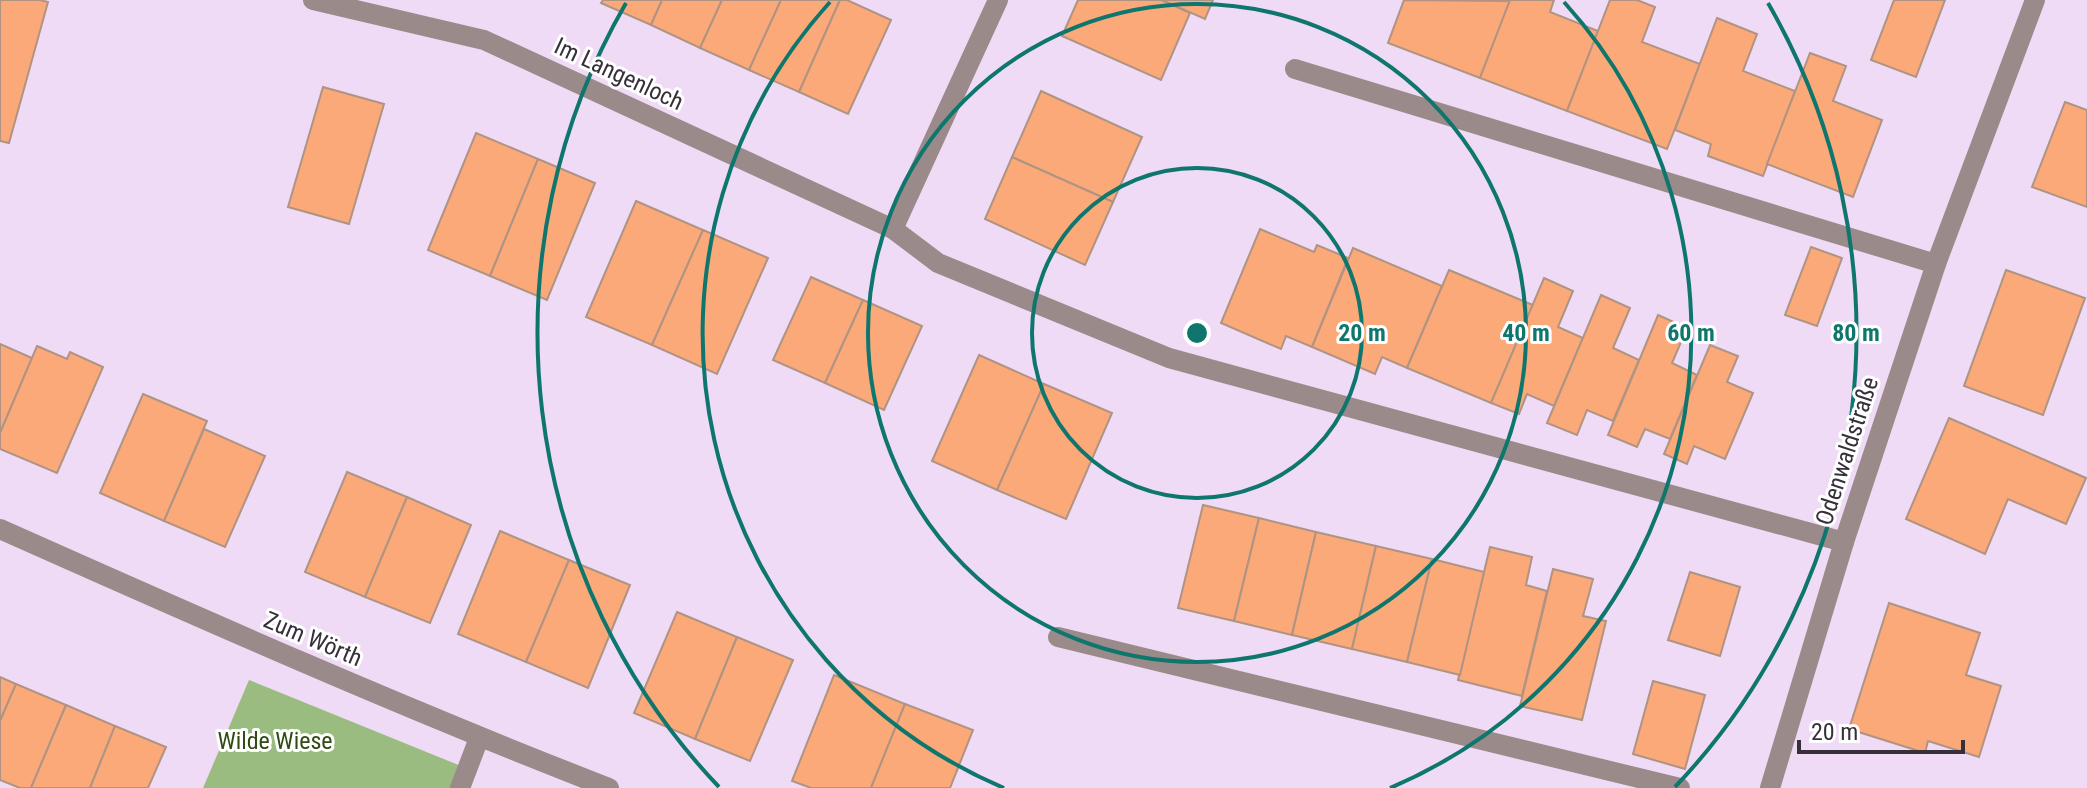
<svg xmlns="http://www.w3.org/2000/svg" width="2087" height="788" font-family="'Roboto Condensed',sans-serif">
	<rect width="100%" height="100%" fill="#efdbf6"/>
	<!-- green -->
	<path fill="#9bbc81" d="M 249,680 L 461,766 L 452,788 L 203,788 Z"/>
	<!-- building -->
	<g fill="#fba979" stroke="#b09383" stroke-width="2">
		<path d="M 0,0 L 40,0 L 48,2 L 9,143 L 0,141 Z"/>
		<path d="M 603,0 L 662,0 L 651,25 L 601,3 Z"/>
		<path d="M 662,0 L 722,0 L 700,48 L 651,25 Z"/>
		<path d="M 722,0 L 781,0 L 749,70 L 700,48 Z"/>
		<path d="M 781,0 L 840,0 L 799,92 L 749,70 Z"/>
		<path d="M 840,0 L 847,0 L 891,20 L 848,114 L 799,92 Z"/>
		<path d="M 1078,0 L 1162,0 L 1190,13 L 1161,80 L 1062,36 Z"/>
		<path d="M 1162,0 L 1213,0 L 1205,19 Z"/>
		<path d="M 1404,0 L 1510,1 L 1480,78 L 1388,43 Z"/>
		<path d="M 1510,0 L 1554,0 L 1550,12 L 1598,31 L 1567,111 L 1480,78 Z"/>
		<path d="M 1610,0 L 1637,0 L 1655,7 L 1642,42 L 1700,64 L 1667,149 L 1567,111 Z"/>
		<path d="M 1894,0 L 1945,0 L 1916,77 L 1871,60 Z"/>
		<path d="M 1717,18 L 1757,34 L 1743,71 L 1795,91 L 1763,176 L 1708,156 L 1711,144 L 1675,130 Z"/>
		<path d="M 1810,53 L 1846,66 L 1833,101 L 1882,120 L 1853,197 L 1767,164 Z"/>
		<path d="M 323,87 L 384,104 L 349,224 L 288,207 Z"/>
		<path d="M 1041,91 L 1142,137 L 1113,202 L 1012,157 Z"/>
		<path d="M 2065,102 L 2087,110 L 2087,207 L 2032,187 Z"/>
		<path d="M 476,133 L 538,159 L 490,276 L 428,250 Z"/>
		<path d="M 1012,157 L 1113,202 L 1085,265 L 985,219 Z"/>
		<path d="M 538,159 L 595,183 L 547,300 L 490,276 Z"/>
		<path d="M 636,201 L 703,230 L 652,345 L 586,317 Z"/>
		<path d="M 1260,229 L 1314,252 L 1317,245 L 1348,258 L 1312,347 L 1286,336 L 1281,349 L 1221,323 Z"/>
		<path d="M 703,230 L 768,258 L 717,374 L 652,345 Z"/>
		<path d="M 1811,247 L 1842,258 L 1817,326 L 1785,315 Z"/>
		<path d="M 1353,248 L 1442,286 L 1407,368 L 1382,357 L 1375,374 L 1312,347 Z"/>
		<path d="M 1449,270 L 1533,305 L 1491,403 L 1407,368 Z"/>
		<path d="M 2006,270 L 2085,298 L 2043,415 L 1964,386 Z"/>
		<path d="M 811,277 L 863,300 L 825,383 L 773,360 Z"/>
		<path d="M 1544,278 L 1573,291 L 1558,327 L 1583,338 L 1554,406 L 1527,394 L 1519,414 L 1491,403 Z"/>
		<path d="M 1601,295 L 1630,308 L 1613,348 L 1639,360 L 1613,421 L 1587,410 L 1577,435 L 1547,423 Z"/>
		<path d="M 863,300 L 922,326 L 884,410 L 825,383 Z"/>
		<path d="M 1658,315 L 1687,328 L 1672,363 L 1697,375 L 1670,439 L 1645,429 L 1637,447 L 1608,435 Z"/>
		<path d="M 0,344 L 32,358 L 0,433 Z"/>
		<path d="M 1710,345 L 1738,356 L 1727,382 L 1753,393 L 1725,459 L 1694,446 L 1687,464 L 1664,454 Z"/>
		<path d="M 37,346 L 67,359 L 70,352 L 103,367 L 57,473 L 0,449 L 0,433 Z"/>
		<path d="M 979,355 L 1044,384 L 997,490 L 932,461 Z"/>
		<path d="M 1044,384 L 1112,413 L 1066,519 L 997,490 Z"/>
		<path d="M 143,394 L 207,421 L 164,521 L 100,493 Z"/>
		<path d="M 1949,418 L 2086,478 L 2066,524 L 2008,499 L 1985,554 L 1906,519 Z"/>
		<path d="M 204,429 L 265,456 L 225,547 L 164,521 Z"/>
		<path d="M 347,472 L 407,497 L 365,597 L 305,572 Z"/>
		<path d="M 407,497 L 471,525 L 430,623 L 365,597 Z"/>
		<path d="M 1203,505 L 1259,518 L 1234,621 L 1178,608 Z"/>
		<path d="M 1259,518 L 1316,532 L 1292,635 L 1234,621 Z"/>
		<path d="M 500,531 L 569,560 L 526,662 L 458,634 Z"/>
		<path d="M 1316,532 L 1376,546 L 1352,649 L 1292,635 Z"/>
		<path d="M 1376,546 L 1432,559 L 1407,662 L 1352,649 Z"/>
		<path d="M 1490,547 L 1532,557 L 1526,585 L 1547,591 L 1522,696 L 1458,680 Z"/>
		<path d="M 1432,559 L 1484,572 L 1460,675 L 1407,662 Z"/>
		<path d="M 569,560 L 630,585 L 588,688 L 526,662 Z"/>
		<path d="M 1553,569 L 1593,579 L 1583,616 L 1606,621 L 1582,720 L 1520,706 Z"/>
		<path d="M 1690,572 L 1740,587 L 1720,656 L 1668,640 Z"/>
		<path d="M 1889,603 L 1980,633 L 1966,675 L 2001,686 L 1979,757 L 1928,741 L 1925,753 L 1849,729 Z"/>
		<path d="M 677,612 L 737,637 L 695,739 L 634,713 Z"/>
		<path d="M 737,637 L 793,660 L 750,761 L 695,739 Z"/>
		<path d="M 834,675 L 905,704 L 871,788 L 811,788 L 792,781 Z"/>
		<path d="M 0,677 L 16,684 L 0,721 Z"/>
		<path d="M 1653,681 L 1705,695 L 1685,769 L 1633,754 Z"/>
		<path d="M 16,684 L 66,705 L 31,788 L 20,788 L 0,780 L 0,721 Z"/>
		<path d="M 905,704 L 973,730 L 950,788 L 871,788 Z"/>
		<path d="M 66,705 L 115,726 L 90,788 L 31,788 Z"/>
		<path d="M 115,726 L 166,747 L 148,788 L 90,788 Z"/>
	</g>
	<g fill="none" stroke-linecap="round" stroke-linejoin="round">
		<!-- minor -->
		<g stroke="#9a8a89" stroke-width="20">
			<path d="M 313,0 L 484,40 L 893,229 L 998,0"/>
			<path d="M 1295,69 L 1936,264"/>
			<path d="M 893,229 L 938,263 L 1169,358 L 1844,542"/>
			<path d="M 0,529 C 202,619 403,708 609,788"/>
			<path d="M 1058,637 L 1680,788"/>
			<path d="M 460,788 L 479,738"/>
			<path d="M 1770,788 L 1844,542 L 1936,264 L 2035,0"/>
		</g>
	</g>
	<!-- distance rings -->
	<g fill="none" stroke="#0f766e" stroke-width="4">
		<circle cx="1197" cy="333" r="165"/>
		<circle cx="1197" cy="333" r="329"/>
		<path d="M1004 788A494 494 0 0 1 830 2M1564 2A494 494 0 0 1 1390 788"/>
		<path d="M719 787A659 659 0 0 1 626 3M1768 3A659 659 0 0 1 1675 787"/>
	</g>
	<g text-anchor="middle" stroke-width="6" stroke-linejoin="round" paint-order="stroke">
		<!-- street labels -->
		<g font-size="24" fill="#37303a" stroke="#fff">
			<text transform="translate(619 74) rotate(25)" y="8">Im Langenloch</text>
			<text transform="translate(1847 451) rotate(-72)" y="8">Odenwaldstraße</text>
			<text transform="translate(313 639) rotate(23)" y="8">Zum Wörth</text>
		</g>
		<!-- park labels -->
		<g font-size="24" fill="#304b14" stroke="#fff">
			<text x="275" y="749">Wilde Wiese</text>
		</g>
	</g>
	<circle cx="1197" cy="333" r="12" fill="#0f766e" stroke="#fff" stroke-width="4"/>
	<g font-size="24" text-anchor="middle" font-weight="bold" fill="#0f766e" stroke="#fff" stroke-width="6" stroke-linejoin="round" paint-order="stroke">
		<text x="1362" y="341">20 m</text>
		<text x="1526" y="341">40 m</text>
		<text x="1691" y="341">60 m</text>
		<text x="1856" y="341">80 m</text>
	</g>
	<!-- scale -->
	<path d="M1799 740v12h164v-12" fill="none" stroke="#37303a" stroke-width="4"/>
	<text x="1811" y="740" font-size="24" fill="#37303a" stroke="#ffffff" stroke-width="6" paint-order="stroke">20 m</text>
</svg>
